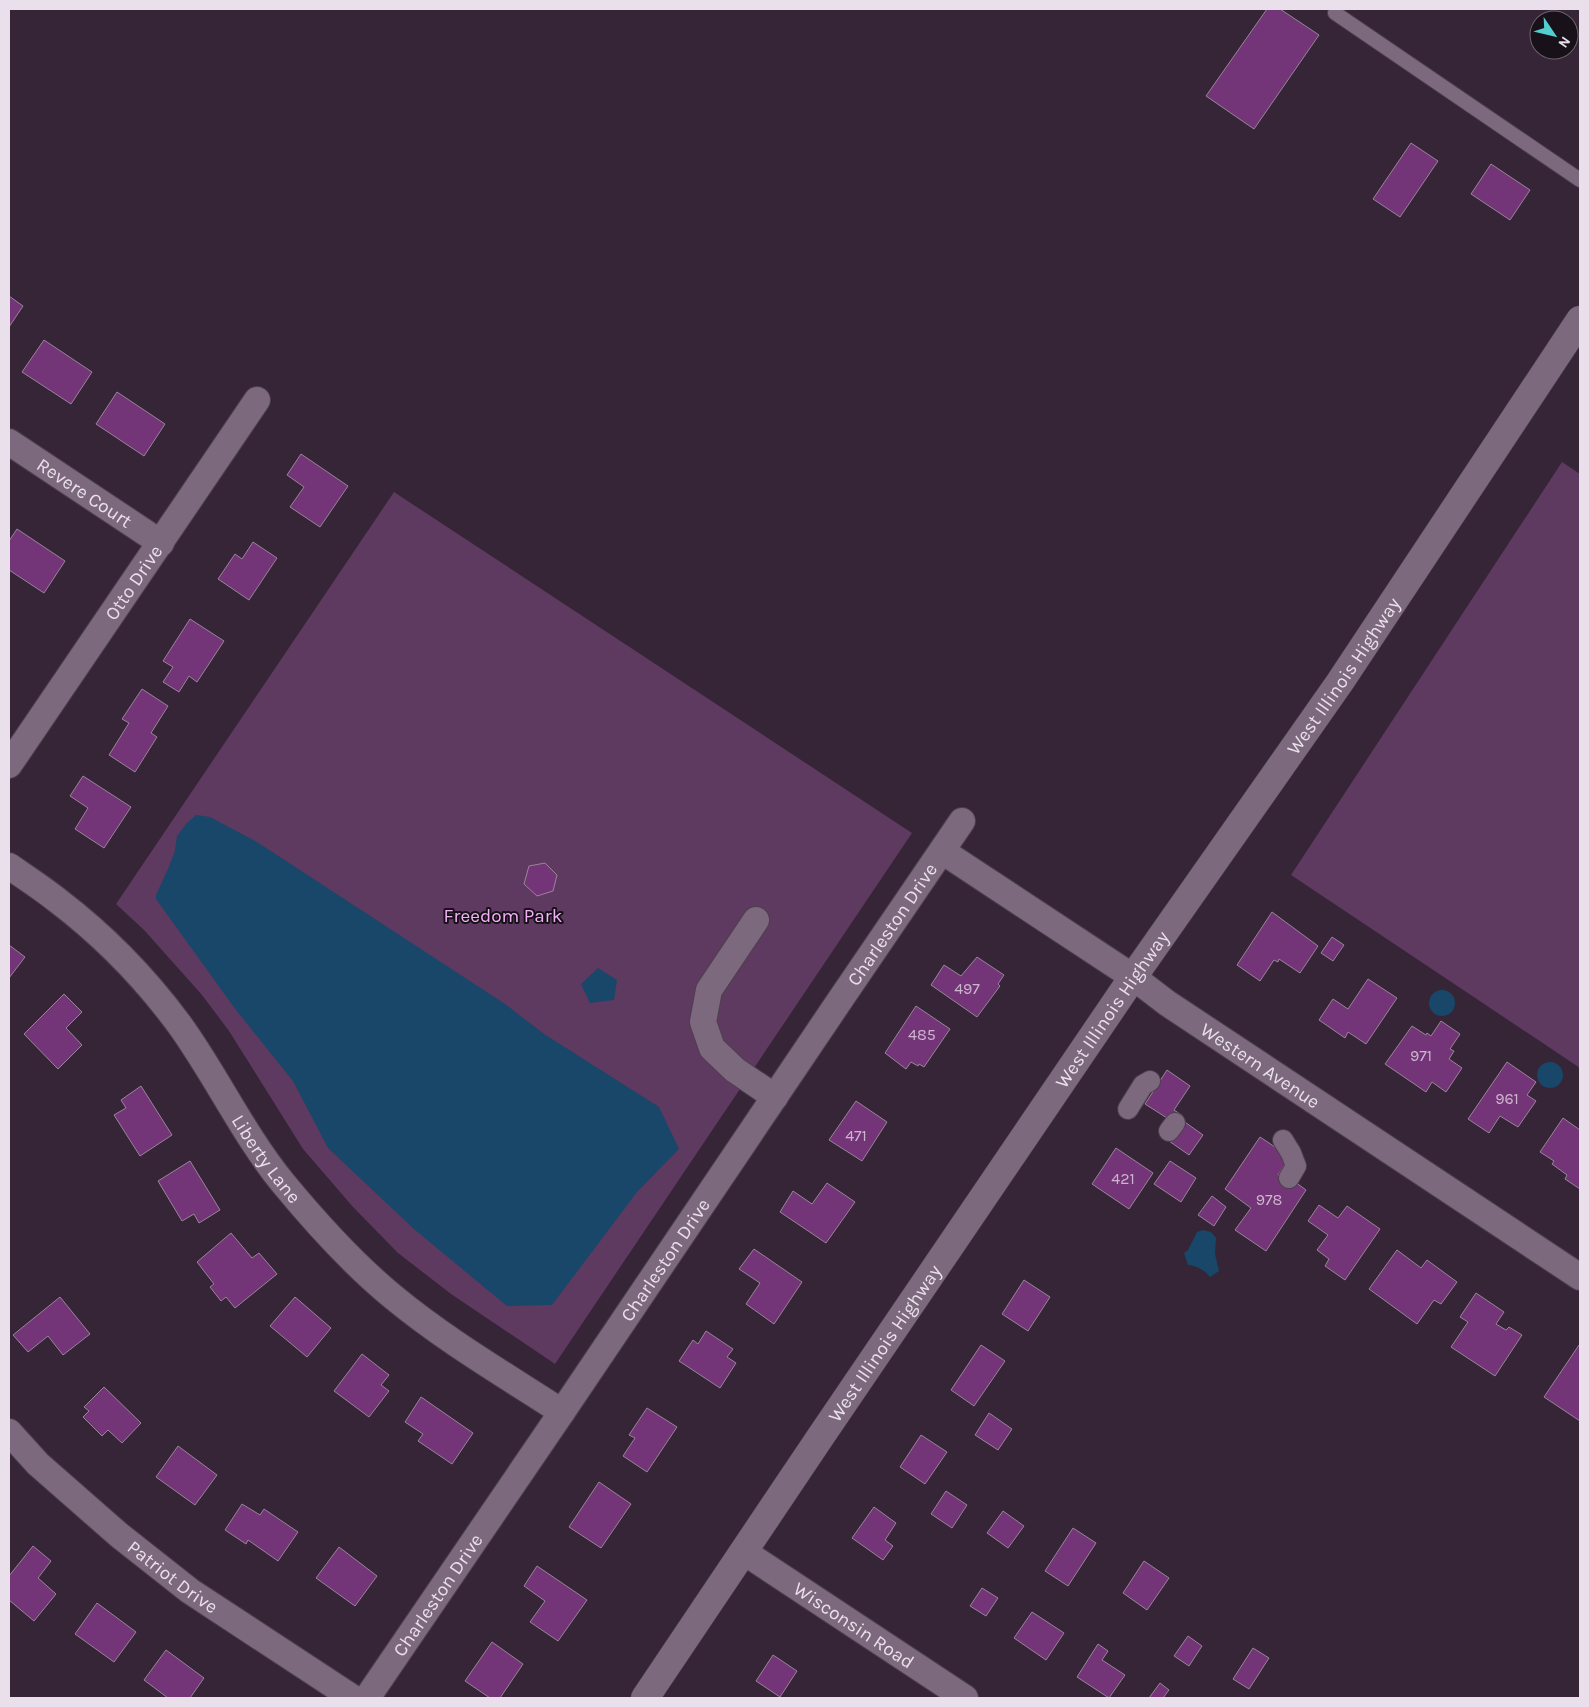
<svg xmlns="http://www.w3.org/2000/svg" width="1589" height="1707" font-family="Karla,sans-serif">
	<rect width="100%" height="100%" fill="#352536"/>
	<!-- green -->
	<g fill="#5e3960">
		<path d="M 1562,462 L 1580,474 L 1580,1068 L 1291,875 Z"/>
		<path d="M 394,492 L 912,833 L 555,1364 L 451,1294 L 398,1253 L 353,1207 L 303,1149 L 229,1031 L 202,995 L 144,930 L 116,904 Z"/>
	</g>
	<!-- water -->
	<g fill="#184769">
		<path d="M 196,815 L 210,817 L 257,842 L 505,1004 L 544,1034 L 659,1107 L 679,1149 L 637,1192 L 552,1305 L 507,1306 L 414,1229 L 328,1148 L 293,1081 L 236,1010 L 156,899 L 156,895 L 168,869 L 175,851 L 177,836 L 186,824 Z"/>
		<path d="M 598,968 L 617,980 L 614,1000 L 590,1003 L 581,984 Z"/>
		<circle cx="1442" cy="1003" r="13"/>
		<circle cx="1550" cy="1075" r="13"/>
		<path d="M 1203,1230 L 1211,1232 L 1216,1238 L 1215,1254 L 1219,1271 L 1210,1277 C 1206,1271 1195,1265 1188,1265 L 1184,1253 L 1188,1250 L 1197,1232 Z"/>
	</g>
	<!-- building -->
	<g fill="#743478" stroke="#988599">
		<path d="M 1267,9 L 1280,9 L 1319,35 L 1254,129 L 1206,96 Z"/>
		<path d="M 1411,143 L 1438,161 L 1400,217 L 1373,199 Z"/>
		<path d="M 1491,164 L 1530,190 L 1510,220 L 1471,194 Z"/>
		<path d="M 9,296 L 23,306 L 9,327 Z"/>
		<path d="M 44,340 L 92,372 L 71,404 L 22,372 Z"/>
		<path d="M 117,392 L 165,424 L 144,456 L 96,424 Z"/>
		<path d="M 301,454 L 348,486 L 320,527 L 290,507 L 304,487 L 287,475 Z"/>
		<path d="M 17,529 L 65,561 L 44,593 L 9,570 L 9,541 Z"/>
		<path d="M 253,542 L 277,558 L 249,600 L 218,579 L 235,554 L 242,559 Z"/>
		<path d="M 190,619 L 224,641 L 197,682 L 189,676 L 179,692 L 163,682 L 173,667 L 163,661 Z"/>
		<path d="M 142,689 L 168,706 L 151,733 L 157,737 L 135,772 L 109,755 L 129,723 L 122,719 Z"/>
		<path d="M 83,776 L 131,807 L 104,848 L 75,829 L 88,808 L 70,796 Z"/>
		<path d="M 545,863 L 557,875 L 553,891 L 537,896 L 524,884 L 529,866 Z"/>
		<path d="M 1272,912 L 1318,946 L 1300,973 L 1279,959 L 1278,962 L 1274,960 L 1260,981 L 1237,965 Z"/>
		<path d="M 1332,937 L 1344,945 L 1333,961 L 1321,953 Z"/>
		<path d="M 9,945 L 25,957 L 9,978 Z"/>
		<path d="M 977,957 L 1004,975 L 998,984 L 1000,986 L 977,1017 L 931,985 L 944,965 L 961,976 Z"/>
		<path d="M 1368,979 L 1397,998 L 1366,1044 L 1348,1032 L 1345,1038 L 1319,1020 L 1333,999 L 1348,1009 Z"/>
		<path d="M 64,994 L 82,1012 L 66,1028 L 82,1045 L 58,1069 L 24,1034 Z"/>
		<path d="M 916,1006 L 950,1029 L 924,1067 L 919,1064 L 918,1066 L 911,1062 L 906,1069 L 885,1053 Z"/>
		<path d="M 1441,1021 L 1460,1034 L 1450,1049 L 1454,1051 L 1449,1059 L 1462,1068 L 1446,1092 L 1432,1082 L 1426,1092 L 1385,1064 L 1412,1026 L 1426,1035 L 1427,1033 L 1431,1036 Z"/>
		<path d="M 1507,1062 L 1536,1082 L 1527,1095 L 1536,1101 L 1518,1127 L 1500,1116 L 1489,1133 L 1468,1119 Z"/>
		<path d="M 1167,1070 L 1190,1086 L 1174,1110 L 1183,1116 L 1178,1125 L 1145,1104 Z"/>
		<path d="M 141,1086 L 172,1135 L 140,1156 L 114,1115 L 126,1108 L 121,1100 Z"/>
		<path d="M 856,1101 L 887,1122 L 862,1161 L 829,1140 Z"/>
		<path d="M 1563,1118 L 1580,1130 L 1580,1189 L 1565,1179 L 1567,1175 L 1552,1164 L 1554,1161 L 1540,1152 Z"/>
		<path d="M 1182,1120 L 1203,1135 L 1189,1155 L 1169,1141 Z"/>
		<path d="M 1260,1137 L 1290,1157 L 1278,1175 L 1281,1177 L 1283,1173 L 1306,1190 L 1266,1251 L 1235,1230 L 1251,1208 L 1225,1189 Z"/>
		<path d="M 1116,1148 L 1153,1173 L 1129,1209 L 1092,1184 Z"/>
		<path d="M 190,1161 L 220,1210 L 199,1223 L 194,1214 L 182,1221 L 158,1181 Z"/>
		<path d="M 1170,1161 L 1196,1178 L 1181,1202 L 1154,1184 Z"/>
		<path d="M 827,1183 L 855,1202 L 826,1243 L 780,1212 L 793,1191 L 812,1204 Z"/>
		<path d="M 1212,1196 L 1226,1207 L 1214,1226 L 1198,1215 Z"/>
		<path d="M 1319,1205 L 1338,1218 L 1347,1206 L 1380,1229 L 1345,1280 L 1325,1266 L 1329,1259 L 1317,1250 L 1328,1235 L 1308,1221 Z"/>
		<path d="M 231,1233 L 252,1258 L 259,1253 L 277,1274 L 235,1308 L 226,1297 L 221,1301 L 210,1287 L 214,1284 L 197,1262 Z"/>
		<path d="M 754,1249 L 802,1282 L 774,1324 L 746,1304 L 760,1283 L 739,1269 Z"/>
		<path d="M 1397,1250 L 1421,1268 L 1427,1260 L 1457,1282 L 1441,1304 L 1434,1300 L 1417,1324 L 1369,1289 Z"/>
		<path d="M 1024,1280 L 1050,1297 L 1028,1331 L 1002,1314 Z"/>
		<path d="M 1476,1293 L 1504,1312 L 1496,1324 L 1506,1330 L 1509,1327 L 1522,1335 L 1495,1376 L 1451,1347 L 1468,1322 L 1460,1317 Z"/>
		<path d="M 60,1297 L 90,1334 L 63,1355 L 48,1336 L 28,1352 L 13,1335 Z"/>
		<path d="M 295,1297 L 331,1328 L 307,1357 L 270,1326 Z"/>
		<path d="M 706,1331 L 733,1349 L 727,1357 L 736,1363 L 720,1388 L 679,1361 L 693,1340 L 698,1344 Z"/>
		<path d="M 981,1345 L 1005,1361 L 974,1406 L 951,1390 Z"/>
		<path d="M 1579,1345 L 1580,1345 L 1580,1421 L 1544,1397 Z"/>
		<path d="M 362,1354 L 389,1375 L 381,1385 L 389,1391 L 369,1417 L 334,1391 Z"/>
		<path d="M 104,1387 L 141,1423 L 122,1443 L 108,1430 L 102,1436 L 83,1417 L 89,1411 L 84,1407 Z"/>
		<path d="M 421,1397 L 473,1433 L 452,1464 L 418,1441 L 423,1434 L 405,1422 Z"/>
		<path d="M 647,1408 L 677,1427 L 647,1472 L 623,1456 L 635,1438 L 629,1435 Z"/>
		<path d="M 989,1413 L 1012,1429 L 998,1450 L 975,1435 Z"/>
		<path d="M 921,1435 L 947,1452 L 925,1484 L 900,1467 Z"/>
		<path d="M 178,1446 L 217,1475 L 195,1505 L 156,1477 Z"/>
		<path d="M 599,1482 L 631,1504 L 601,1548 L 569,1527 Z"/>
		<path d="M 946,1491 L 967,1505 L 952,1528 L 931,1514 Z"/>
		<path d="M 242,1504 L 260,1515 L 264,1509 L 298,1532 L 278,1561 L 248,1540 L 246,1544 L 225,1530 Z"/>
		<path d="M 874,1507 L 896,1523 L 885,1540 L 893,1546 L 883,1560 L 852,1538 Z"/>
		<path d="M 1003,1511 L 1024,1526 L 1008,1548 L 987,1533 Z"/>
		<path d="M 1073,1528 L 1096,1543 L 1068,1586 L 1045,1571 Z"/>
		<path d="M 33,1546 L 51,1561 L 38,1578 L 56,1594 L 34,1621 L 9,1600 L 9,1576 Z"/>
		<path d="M 339,1547 L 377,1576 L 355,1606 L 316,1578 Z"/>
		<path d="M 1144,1561 L 1169,1578 L 1147,1610 L 1123,1593 Z"/>
		<path d="M 537,1566 L 587,1600 L 558,1641 L 530,1622 L 545,1601 L 524,1586 Z"/>
		<path d="M 982,1588 L 998,1598 L 986,1616 L 970,1606 Z"/>
		<path d="M 97,1603 L 136,1632 L 114,1662 L 75,1634 Z"/>
		<path d="M 1032,1612 L 1064,1633 L 1046,1660 L 1014,1638 Z"/>
		<path d="M 1188,1636 L 1202,1646 L 1189,1666 L 1174,1656 Z"/>
		<path d="M 492,1642 L 523,1664 L 500,1698 L 490,1698 L 465,1681 Z"/>
		<path d="M 1098,1644 L 1108,1651 L 1102,1660 L 1125,1675 L 1109,1698 L 1077,1677 Z"/>
		<path d="M 1253,1648 L 1269,1658 L 1249,1689 L 1233,1679 Z"/>
		<path d="M 166,1650 L 204,1678 L 190,1698 L 168,1698 L 144,1680 Z"/>
		<path d="M 773,1655 L 797,1671 L 780,1697 L 756,1681 Z"/>
		<path d="M 1160,1683 L 1169,1690 L 1163,1698 L 1149,1698 Z"/>
	</g>
	<g fill="none" stroke-linecap="round" stroke-linejoin="round">
		<!-- service casing -->
		<g stroke="#4d404e" stroke-width="16">
			<path id="service" d="M 1335,13 L 1580,180"/>
		</g>
		<!-- pedestrian casing -->
		<g stroke="#4d404e" stroke-width="22">
			<g id="pedestrian">
				<path d="M 1128,1109 L 1143,1085 L 1150,1081"/>
				<path d="M 1169,1131 L 1175,1123"/>
				<path d="M 1283,1140 L 1291,1153 L 1296,1166 L 1289,1178"/>
			</g>
		</g>
		<!-- minor casing -->
		<g stroke="#4d404e" stroke-width="28">
			<g id="minor">
				<path id="s1" d="M 9,442 L 161,543"/>
				<path id="s2" d="M 9,765 L 257,400"/>
				<path id="s3" d="M 942,851 L 1133,977 L 1167,1003 L 1580,1277"/>
				<path id="s4" d="M 9,866 C 25,877 42,888 57,900 C 103,935 145,978 179,1024 C 216,1075 243,1134 283,1183 C 316,1223 352,1263 392,1296 C 445,1340 505,1375 562,1412"/>
				<path d="M 756,920 L 709,990 L 703,1022 L 712,1048 L 735,1070 L 775,1097"/>
				<path id="s5" d="M 9,1432 L 38,1464 L 119,1535 L 190,1591 L 353,1698"/>
				<path id="s6" d="M 744,1552 L 965,1698"/>
				<path id="s7" d="M 367,1698 L 562,1412 L 838,1003 L 962,821"/>
			</g>
		</g>
		<!-- tertiary casing -->
		<g stroke="#4d404e" stroke-width="29">
			<g id="tertiary">
				<path id="s8" d="M 645,1698 L 819,1439 L 1133,977 L 1340,682 L 1580,320"/>
			</g>
		</g>
		<!-- service -->
		<use href="#service" stroke="#7c697d" stroke-width="14"/>
		<!-- pedestrian -->
		<use href="#pedestrian" stroke="#7c697d" stroke-width="20"/>
		<!-- minor -->
		<use href="#minor" stroke="#7c697d" stroke-width="26"/>
		<!-- tertiary -->
		<use href="#tertiary" stroke="#7c697d" stroke-width="28"/>
	</g>
	<g text-anchor="middle" stroke-width="4" stroke-linejoin="round" paint-order="stroke">
		<!-- number labels -->
		<g font-size="16" fill="#ccb5ce">
			<text x="967" y="994">497</text>
			<text x="922" y="1040">485</text>
			<text x="1421" y="1061">971</text>
			<text x="1507" y="1104">961</text>
			<text x="856" y="1141">471</text>
			<text x="1123" y="1184">421</text>
			<text x="1269" y="1205">978</text>
		</g>
		<!-- street labels -->
		<g font-size="19" fill="#eae0eb" stroke="#181119">
			<text dy="7" stroke="none"><textPath href="#s1" startOffset="91">Revere Court</textPath></text>
			<text dy="7" stroke="none"><textPath href="#s2" startOffset="221">Otto Drive</textPath></text>
			<text dy="7" stroke="none"><textPath href="#s8" startOffset="1238">West Illinois Highway</textPath></text>
			<text dy="7" stroke="none"><textPath href="#s7" startOffset="935">Charleston Drive</textPath></text>
			<text dy="7" stroke="none"><textPath href="#s8" startOffset="832">West Illinois Highway</textPath></text>
			<text dy="7" stroke="none"><textPath href="#s3" startOffset="384">Western Avenue</textPath></text>
			<text dy="7" stroke="none"><textPath href="#s4" startOffset="394">Liberty Lane</textPath></text>
			<text dy="7" stroke="none"><textPath href="#s7" startOffset="530">Charleston Drive</textPath></text>
			<text dy="7" stroke="none"><textPath href="#s8" startOffset="428">West Illinois Highway</textPath></text>
			<text dy="7" stroke="none"><textPath href="#s5" startOffset="219">Patriot Drive</textPath></text>
			<text dy="7" stroke="none"><textPath href="#s7" startOffset="125">Charleston Drive</textPath></text>
			<text dy="7" stroke="none"><textPath href="#s6" startOffset="132">Wisconsin Road</textPath></text>
		</g>
		<!-- park labels -->
		<g font-size="19" fill="#f6b0fa" stroke="#181119">
			<text x="503" y="922">Freedom Park</text>
		</g>
	</g>
	<!-- border -->
	<rect width="1589" height="1707" fill="none" stroke="#eae0eb" stroke-width="20"/>
	<!-- north arrow -->
	<g transform="translate(1554 35) rotate(125)"><circle r="24" fill="#181119" stroke="#6c646d"/>
	<path d="M0-4L9 19L0 12L-9 19Z" fill="#52cdd0"/>
	<text y="-8" font-size="14" font-weight="bold" text-anchor="middle" fill="#eae0eb">N</text>
	</g>
</svg>
